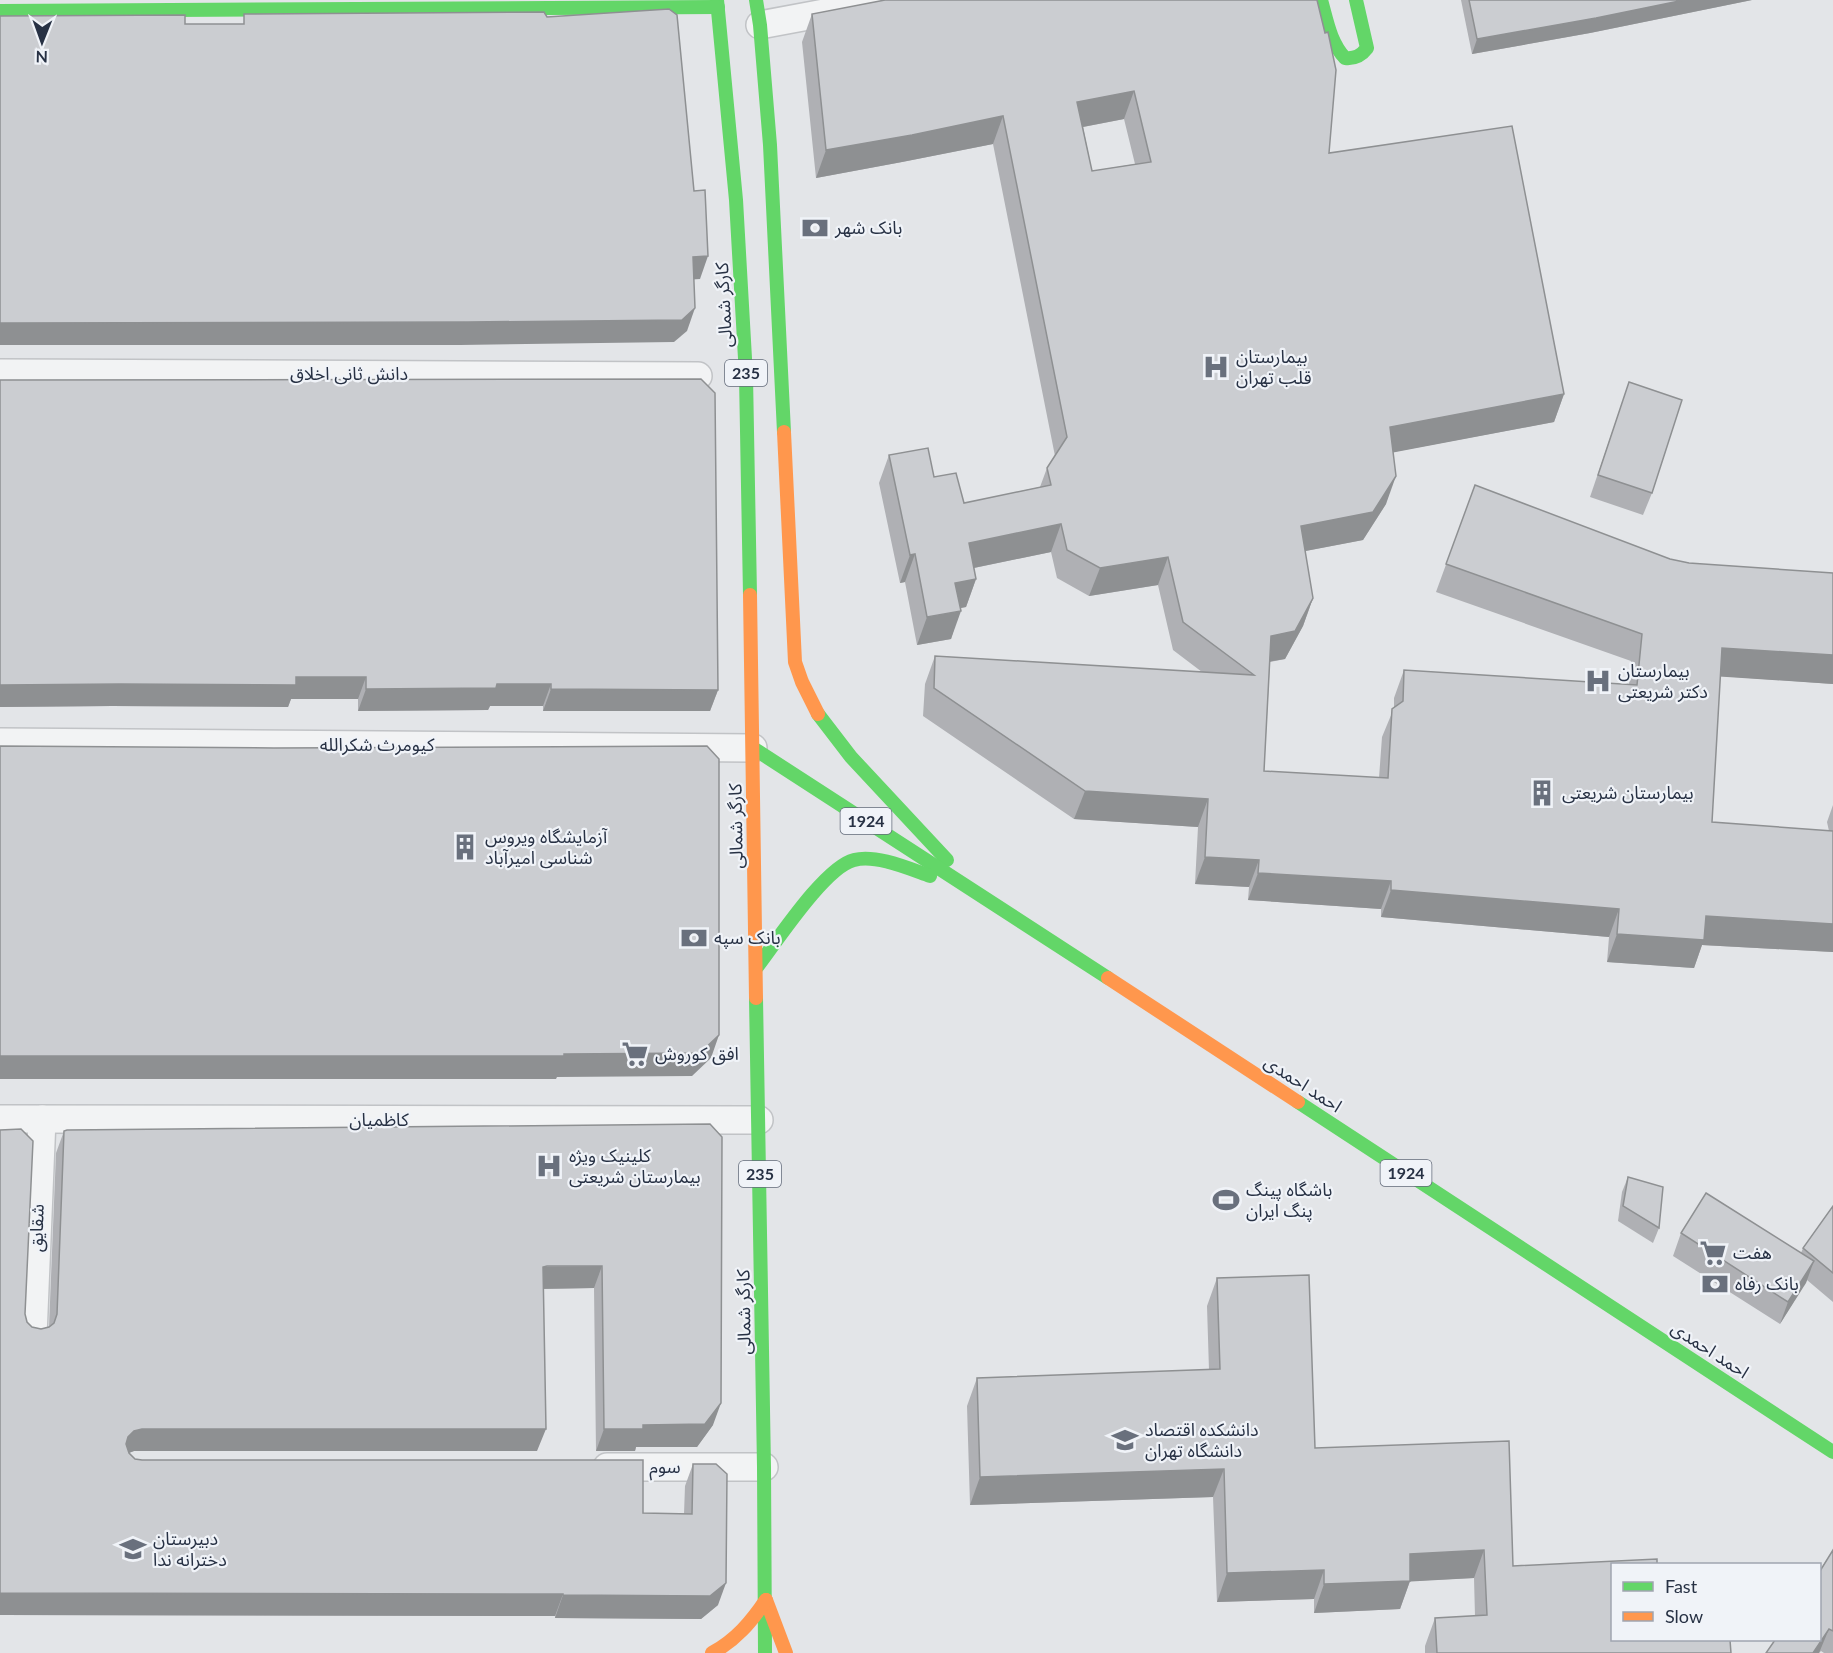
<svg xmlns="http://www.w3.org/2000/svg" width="1833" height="1653" font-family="Lato,'Noto Sans Arabic',sans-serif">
	<rect width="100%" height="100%" fill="#e3e5e8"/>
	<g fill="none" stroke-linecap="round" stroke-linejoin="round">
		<!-- street casing -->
		<g stroke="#c1c3c6" stroke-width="30">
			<g id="street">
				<path d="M 760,25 L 894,0"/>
				<path d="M 0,373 L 698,376"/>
				<path d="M 0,742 L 753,748"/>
				<path d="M 0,1119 L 759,1120"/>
				<path d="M 33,1336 L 42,1119"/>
				<path d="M 607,1467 L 764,1467"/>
			</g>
		</g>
		<!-- street -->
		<use href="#street" stroke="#f2f3f4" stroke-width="27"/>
		<!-- fast -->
		<g stroke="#63d668" stroke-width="14">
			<path d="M 717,0 L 736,200 L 746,376 L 750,595"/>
			<path d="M 756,0 L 760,25 L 770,145 L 784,432"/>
			<path d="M 1321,0 C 1327,21 1330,42 1345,58 C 1355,59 1361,56 1367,48 L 1356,0"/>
			<path d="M 0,11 L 718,7"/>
			<path d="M 818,714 L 851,757 L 947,860"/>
			<path d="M 753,748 L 1108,978"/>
			<path d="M 757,967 C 777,941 825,867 854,860 C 876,854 910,869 930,876"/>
			<path d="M 756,998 L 764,1467 L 765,1653"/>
			<path d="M 1298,1102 L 1833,1452"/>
		</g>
		<!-- slow -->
		<g stroke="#ff974d" stroke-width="14">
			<path d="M 784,432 L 795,662 L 802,682 L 818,714"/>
			<path d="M 750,595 L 756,998"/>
			<path d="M 1108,978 L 1298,1102"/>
			<path d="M 766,1600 L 786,1653"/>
			<path d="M 712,1653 C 736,1640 751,1622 766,1600"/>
		</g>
	</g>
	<!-- wall -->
	<g fill="#afb0b4" fill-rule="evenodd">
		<path d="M 885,0 L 1329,153 L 1564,394 L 1554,422 L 1393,452 L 1386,504 L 1363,540 L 1305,551 L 1313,598 L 1303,626 L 1285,659 L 1270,662 L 1264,771 L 1379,778 L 1382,737 L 1394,708 L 1394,698 L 1404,670 L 1629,685 L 1631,661 L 1436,592 L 1475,485 L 1833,684 L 1720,676 L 1712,822 L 1829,831 L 1827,822 L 1833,805 L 1833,952 L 1702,945 L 1694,968 L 1607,962 L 1609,937 L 1381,917 L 1381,909 L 1248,900 L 1249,887 L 1195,884 L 1198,827 L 1074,819 L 923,716 L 925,684 L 935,656 L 1202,672 L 1173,650 L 1158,585 L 1089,596 L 1057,578 L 1051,552 L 974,568 L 976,579 L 966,607 L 960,608 L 951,639 L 917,645 L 905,582 L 900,583 L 879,483 L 889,455 L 934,477 L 964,503 L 1040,487 L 1047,468 L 1055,456 L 993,144 L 902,162 L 816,178 L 802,42 L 812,14 ZM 1124,119 L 1135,164 L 1092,171 L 1083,127 Z"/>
		<path d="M 1461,0 L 1752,0 L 1590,33 L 1472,54 Z"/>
		<path d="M 0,380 L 718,690 L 710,711 L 543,711 L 543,706 L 490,706 L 488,710 L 358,711 L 358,699 L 291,699 L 288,707 L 112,706 L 0,707 Z"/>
		<path d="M 1629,382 L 1652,493 L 1643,515 L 1590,497 Z"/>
		<path d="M 710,1124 L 713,1425 L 697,1447 L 636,1447 L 635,1451 L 596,1451 L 594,1288 L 543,1289 L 537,1451 L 134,1451 L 129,1453 L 135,1459 L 142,1460 L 643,1513 L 684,1514 L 685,1486 L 693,1464 L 718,1605 L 701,1619 L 555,1618 L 555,1616 L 0,1615 L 0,1130 L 25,1314 L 27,1322 L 32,1327 L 41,1329 L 49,1327 L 56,1153 L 64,1131 Z"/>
		<path d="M 1628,1177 L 1659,1228 L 1653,1243 L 1618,1221 L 1622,1192 Z"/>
		<path d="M 1833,1206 L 1833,1302 L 1807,1280 L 1780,1324 L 1673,1256 L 1681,1233 L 1801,1253 L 1803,1248 Z"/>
		<path d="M 1217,1278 L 1315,1448 L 1513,1566 L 1612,1640 L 1731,1653 L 1425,1653 L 1425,1646 L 1435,1618 L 1475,1616 L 1474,1578 L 1410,1581 L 1400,1609 L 1314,1613 L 1314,1599 L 1217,1602 L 1213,1497 L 970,1505 L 967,1406 L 977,1378 L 1209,1370 L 1207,1306 Z"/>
		<path d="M 1833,1550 L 1833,1653 L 1824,1653 L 1821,1651 L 1819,1653 L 1766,1653 Z"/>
	</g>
	<!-- shaded-wall -->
	<g fill="#8e9092">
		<path d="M 1684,0 L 1752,0 L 1590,33 L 1472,54 L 1477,39 Z"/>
		<path d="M 1134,91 L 1124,119 L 1067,130 L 1077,102 Z"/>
		<path d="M 1003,116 L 993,144 L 902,162 L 816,178 L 826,150 Z"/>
		<path d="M 708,256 L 700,279 L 684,280 L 693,257 Z"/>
		<path d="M 695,308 L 687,331 L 674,342 L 460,345 L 0,345 L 0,323 Z"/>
		<path d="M 1564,394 L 1554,422 L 1380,455 L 1390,427 Z"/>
		<path d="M 1396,476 L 1386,504 L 1363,540 L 1290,554 L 1301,526 Z"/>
		<path d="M 1061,524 L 1051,552 L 959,571 L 969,543 Z"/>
		<path d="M 915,554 L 905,582 L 900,583 L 910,555 Z"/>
		<path d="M 1168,557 L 1158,585 L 1089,596 L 1100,568 Z"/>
		<path d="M 976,579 L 966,607 L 945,611 L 955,583 Z"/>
		<path d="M 1313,598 L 1303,626 L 1285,659 L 1261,663 L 1271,636 Z"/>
		<path d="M 961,611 L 951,639 L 917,645 L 927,617 Z"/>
		<path d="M 1722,648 L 1833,655 L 1833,684 L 1712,676 Z"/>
		<path d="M 296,677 L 366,677 L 358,699 L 291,699 L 288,707 L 112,706 L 0,707 L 0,685 Z"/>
		<path d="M 497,684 L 551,684 L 543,706 L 490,706 L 488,710 L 358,711 L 366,689 Z"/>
		<path d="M 551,689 L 718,690 L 710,711 L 543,711 Z"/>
		<path d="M 1085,791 L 1208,799 L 1198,827 L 1074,819 Z"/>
		<path d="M 1205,857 L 1259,860 L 1249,887 L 1195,884 Z"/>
		<path d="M 1258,873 L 1391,881 L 1381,909 L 1248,900 Z"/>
		<path d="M 1391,890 L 1619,909 L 1609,937 L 1381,917 Z"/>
		<path d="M 1706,916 L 1833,924 L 1833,952 L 1702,945 L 1694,968 L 1607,962 L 1617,934 Z"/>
		<path d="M 719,1035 L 711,1058 L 692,1076 L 557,1077 L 556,1079 L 0,1079 L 0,1056 L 564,1054 Z"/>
		<path d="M 1814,1261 L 1806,1283 L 1780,1324 L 1788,1302 Z"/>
		<path d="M 602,1266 L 594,1288 L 535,1289 L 543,1267 Z"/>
		<path d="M 721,1403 L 713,1425 L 697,1447 L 636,1447 L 635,1451 L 596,1451 L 604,1429 L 643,1425 Z"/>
		<path d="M 142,1429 L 546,1429 L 537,1451 L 134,1451 L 126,1454 L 120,1460 L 128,1437 L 134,1431 Z"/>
		<path d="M 1224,1469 L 1213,1497 L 970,1505 L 980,1477 Z"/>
		<path d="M 1484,1550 L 1474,1578 L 1402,1582 L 1410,1581 L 1400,1609 L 1314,1613 L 1324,1584 L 1410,1554 Z"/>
		<path d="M 1324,1570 L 1314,1599 L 1217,1602 L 1227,1573 Z"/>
		<path d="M 726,1583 L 718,1605 L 701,1619 L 555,1618 L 563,1595 Z"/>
		<path d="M 0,1593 L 563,1594 L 555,1616 L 0,1615 Z"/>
		<path d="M 1829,1629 L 1819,1653 L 1813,1653 Z"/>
	</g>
	<!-- building -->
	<g fill="#cbcdd1" stroke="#8e9092" stroke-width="1.5" fill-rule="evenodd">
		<path d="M 885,0 L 1317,0 L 1325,33 L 1328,32 L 1336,70 L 1329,153 L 1512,126 L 1564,394 L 1390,427 L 1396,476 L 1373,512 L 1301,526 L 1313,598 L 1295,631 L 1271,636 L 1264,771 L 1388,778 L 1392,709 L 1403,701 L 1404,670 L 1637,685 L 1642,634 L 1446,564 L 1475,485 L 1670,559 L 1689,563 L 1833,573 L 1833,655 L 1722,648 L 1712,822 L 1833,831 L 1833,924 L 1706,916 L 1704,940 L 1617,934 L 1619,909 L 1391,890 L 1391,881 L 1258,873 L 1259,860 L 1205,857 L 1208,799 L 1085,791 L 934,688 L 935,656 L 1254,675 L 1183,622 L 1168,557 L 1100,568 L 1067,550 L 1061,524 L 969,543 L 976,579 L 955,583 L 961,611 L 927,617 L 915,554 L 910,555 L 889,455 L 928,448 L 934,477 L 956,473 L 964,503 L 1051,485 L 1047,468 L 1067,437 L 1003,116 L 912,135 L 826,150 L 812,14 ZM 1134,91 L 1151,162 L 1092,171 L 1077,102 Z"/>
		<path d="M 1469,0 L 1684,0 L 1596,18 L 1477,39 Z"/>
		<path d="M 669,9 L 677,15 L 694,191 L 705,190 L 708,256 L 693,257 L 695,308 L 682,320 L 468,322 L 0,323 L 0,16 L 185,15 L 185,24 L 244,24 L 244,14 L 544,12 L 547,17 Z"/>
		<path d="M 701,379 L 715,393 L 718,690 L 551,689 L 551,684 L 497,684 L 496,688 L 366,689 L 366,677 L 296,677 L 296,685 L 120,684 L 0,685 L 0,380 Z"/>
		<path d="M 1629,382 L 1682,400 L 1652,493 L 1598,475 Z"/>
		<path d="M 0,746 L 274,748 L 707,746 L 719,759 L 719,1035 L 700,1053 L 564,1054 L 564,1056 L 0,1056 Z"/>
		<path d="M 710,1124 L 722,1137 L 721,1403 L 705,1424 L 643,1425 L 643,1429 L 604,1429 L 602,1266 L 547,1266 L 543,1267 L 546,1429 L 142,1429 L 134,1431 L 128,1437 L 126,1444 L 129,1453 L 135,1459 L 142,1460 L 643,1460 L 643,1513 L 692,1514 L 693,1464 L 716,1464 L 727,1474 L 726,1583 L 710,1596 L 563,1595 L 563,1594 L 0,1593 L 0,1130 L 21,1129 L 33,1141 L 25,1314 L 27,1322 L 32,1327 L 41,1329 L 49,1327 L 54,1323 L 57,1314 L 64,1131 L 67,1130 Z"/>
		<path d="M 1628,1177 L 1663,1187 L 1659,1228 L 1623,1206 Z"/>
		<path d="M 1706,1193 L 1814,1261 L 1788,1302 L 1681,1233 Z"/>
		<path d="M 1833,1206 L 1833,1273 L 1803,1248 Z"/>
		<path d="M 1309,1275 L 1315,1448 L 1509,1441 L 1513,1566 L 1657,1559 L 1657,1564 L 1612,1564 L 1612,1640 L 1730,1640 L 1731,1653 L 1437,1653 L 1435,1618 L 1487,1615 L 1484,1550 L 1410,1554 L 1410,1581 L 1324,1584 L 1324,1570 L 1227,1573 L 1224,1469 L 980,1477 L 977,1378 L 1220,1369 L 1217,1278 Z"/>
		<path d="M 1833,1550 L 1833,1631 L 1829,1629 L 1813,1653 L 1766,1653 L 1775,1640 L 1820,1640 L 1820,1571 Z"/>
	</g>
	<!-- icons -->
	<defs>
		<g id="bank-bare" transform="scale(2.07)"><path d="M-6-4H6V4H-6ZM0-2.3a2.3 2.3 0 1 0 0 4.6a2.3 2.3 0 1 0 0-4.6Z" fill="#69707d" stroke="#f0f3f8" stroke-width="2.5" paint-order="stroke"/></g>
		<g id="hospital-bare" transform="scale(2.07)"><path d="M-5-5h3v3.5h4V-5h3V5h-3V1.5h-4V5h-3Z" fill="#69707d" stroke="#f0f3f8" stroke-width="2.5" paint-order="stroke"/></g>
		<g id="building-bare" transform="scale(2.07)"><path d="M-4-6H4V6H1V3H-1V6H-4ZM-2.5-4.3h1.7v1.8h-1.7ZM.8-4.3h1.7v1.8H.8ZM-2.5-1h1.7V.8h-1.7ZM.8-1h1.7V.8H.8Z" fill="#69707d" stroke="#f0f3f8" stroke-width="2.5" paint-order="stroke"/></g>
		<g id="supermarket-bare" transform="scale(2.07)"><path d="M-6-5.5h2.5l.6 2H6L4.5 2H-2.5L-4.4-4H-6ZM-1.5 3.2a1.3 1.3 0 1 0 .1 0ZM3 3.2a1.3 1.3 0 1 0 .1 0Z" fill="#69707d" stroke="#f0f3f8" stroke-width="2.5" paint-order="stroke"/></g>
		<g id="stadium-bare" transform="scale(2.07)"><path d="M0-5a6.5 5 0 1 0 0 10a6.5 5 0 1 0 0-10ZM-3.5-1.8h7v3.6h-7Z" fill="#69707d" stroke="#f0f3f8" stroke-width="2.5" paint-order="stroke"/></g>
		<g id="university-bare" transform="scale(2.07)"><path d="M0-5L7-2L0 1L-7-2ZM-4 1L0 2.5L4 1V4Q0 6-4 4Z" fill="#69707d" stroke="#f0f3f8" stroke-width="2.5" paint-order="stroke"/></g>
		<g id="school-bare" transform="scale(2.07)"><path d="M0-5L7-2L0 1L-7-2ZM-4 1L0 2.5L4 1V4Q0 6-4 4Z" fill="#69707d" stroke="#f0f3f8" stroke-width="2.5" paint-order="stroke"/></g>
	</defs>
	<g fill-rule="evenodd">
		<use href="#bank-bare" x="815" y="228"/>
		<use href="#hospital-bare" x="1216" y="367"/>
		<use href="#hospital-bare" x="1598" y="681"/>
		<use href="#building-bare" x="1542" y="793"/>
		<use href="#building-bare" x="465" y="847"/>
		<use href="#bank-bare" x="694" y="938"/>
		<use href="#supermarket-bare" x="635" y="1054"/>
		<use href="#hospital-bare" x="549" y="1166"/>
		<use href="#stadium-bare" x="1226" y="1200"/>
		<use href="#supermarket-bare" x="1713" y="1253"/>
		<use href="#bank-bare" x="1715" y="1284"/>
		<use href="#university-bare" x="1125" y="1440"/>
		<use href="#school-bare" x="133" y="1549"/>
	</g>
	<g text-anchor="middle" stroke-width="4.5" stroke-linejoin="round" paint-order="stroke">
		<!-- shield labels -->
		<g fill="#f0f3f8" stroke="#636b7a" stroke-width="1.5">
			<rect x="725" y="360" width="42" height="26" rx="4.5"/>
			<rect x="840.5" y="808" width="51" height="26" rx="4.5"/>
			<rect x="1380.5" y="1160" width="51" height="26" rx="4.5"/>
			<rect x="739" y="1161" width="42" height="26" rx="4.5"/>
		</g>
		<g font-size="16" font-weight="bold" fill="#273144">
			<text x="746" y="379">235</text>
			<text x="866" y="827">1924</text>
			<text x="1406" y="1179">1924</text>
			<text x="760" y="1180">235</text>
		</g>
		<!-- poi labels -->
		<g font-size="18" fill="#273144" stroke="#f0f3f8" text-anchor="start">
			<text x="835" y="234">بانک شهر</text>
			<text x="1236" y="363">بیمارستان<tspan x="1236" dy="21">قلب تهران</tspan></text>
			<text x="1618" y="677">بیمارستان<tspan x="1618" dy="21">دکتر شریعتی</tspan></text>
			<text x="1562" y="799">بیمارستان شریعتی</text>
			<text x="485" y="843">آزمایشگاه ویروس<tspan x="485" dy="21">شناسی امیرآباد</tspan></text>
			<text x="714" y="944">بانک سپه</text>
			<text x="655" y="1060">افق کوروش</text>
			<text x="569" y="1162">کلینیک ویژه<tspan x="569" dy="21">بیمارستان شریعتی</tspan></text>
			<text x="1246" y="1196">باشگاه پینگ<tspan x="1246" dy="21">پنگ ایران</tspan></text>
			<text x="1733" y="1259">هفت</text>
			<text x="1735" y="1290">بانک رفاه</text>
			<text x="1145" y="1436">دانشکده اقتصاد<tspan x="1145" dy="21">دانشگاه تهران</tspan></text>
			<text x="153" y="1545">دبیرستان<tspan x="153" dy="21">دخترانه ندا</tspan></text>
		</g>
		<!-- street labels -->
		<g font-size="18" fill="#273144" stroke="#f0f3f8">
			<text transform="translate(724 305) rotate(-93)" y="6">کارگر شمالی</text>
			<text x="349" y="380">دانش ثانی اخلاق</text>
			<text x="377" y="751">کیومرث شکرالله</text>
			<text transform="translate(736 826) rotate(-91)" y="6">کارگر شمالی</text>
			<text transform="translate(1303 1084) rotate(33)" y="6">احمد احمدی</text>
			<text x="379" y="1126">کاظمیان</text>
			<text transform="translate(37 1228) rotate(-88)" y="6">شقایق</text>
			<text transform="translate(744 1312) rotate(-91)" y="6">کارگر شمالی</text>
			<text transform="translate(1710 1350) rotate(33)" y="6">احمد احمدی</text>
			<text x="665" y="1473">سوم</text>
		</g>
	</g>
	<!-- legend -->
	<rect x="1611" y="1563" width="210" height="78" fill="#f0f3f8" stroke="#a0a5b0" stroke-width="1.5"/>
	<rect x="1623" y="1582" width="30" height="9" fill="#63d668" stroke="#a0a5b0" stroke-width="1.5"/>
	<text x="1665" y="1593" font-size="18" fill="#273144">Fast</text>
	<rect x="1623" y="1612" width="30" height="9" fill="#ff974d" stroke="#a0a5b0" stroke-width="1.5"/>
	<text x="1665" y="1623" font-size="18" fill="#273144">Slow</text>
	<!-- north arrow -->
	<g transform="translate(42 42) rotate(181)" stroke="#f0f3f8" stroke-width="4.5" paint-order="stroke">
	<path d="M0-4.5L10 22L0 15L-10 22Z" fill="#273144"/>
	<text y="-9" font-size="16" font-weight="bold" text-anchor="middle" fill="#273144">N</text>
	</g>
</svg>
